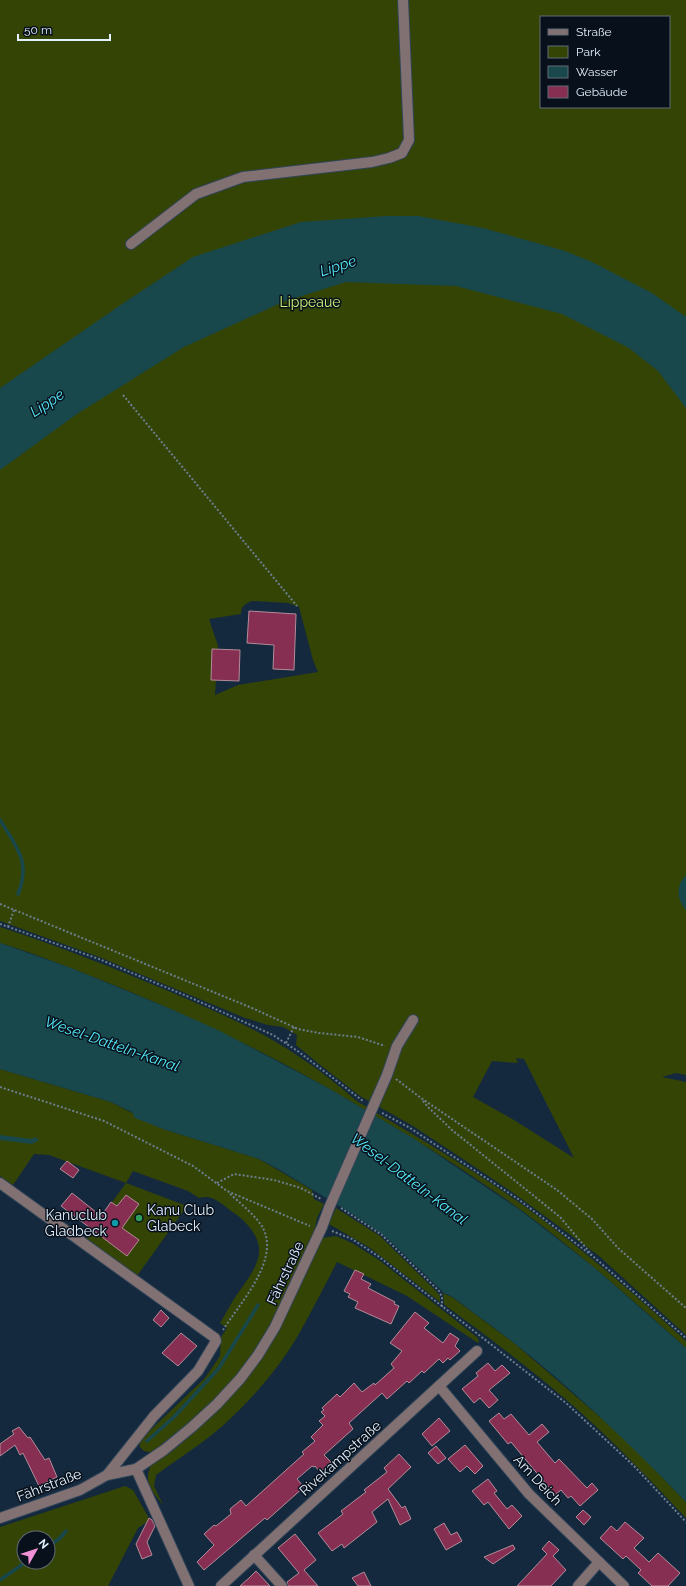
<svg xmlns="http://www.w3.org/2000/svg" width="686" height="1586" font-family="Raleway,sans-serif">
	<rect width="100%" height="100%" fill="#14293e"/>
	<!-- green -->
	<g fill="#344404" fill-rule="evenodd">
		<path d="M 0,0 L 686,0 L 686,1075 L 676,1073 L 662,1077 L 686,1082 L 686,1335 L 599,1256 L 512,1192 L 475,1167 L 413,1126 L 360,1096 L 319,1064 L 296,1045 L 297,1035 L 283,1027 L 268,1025 L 245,1018 L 99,957 L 0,921 ZM 541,17 L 669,17 L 669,107 L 541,107 ZM 252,601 L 288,603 L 299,607 L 313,660 L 318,672 L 238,685 L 215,695 L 218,646 L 209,619 L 241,614 C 241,606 245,604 252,601 ZM 516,1058 L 524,1059 L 574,1158 L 514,1120 L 473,1097 L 492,1061 L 518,1063 Z"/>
		<path d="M 0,927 C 59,946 116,969 173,993 C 214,1011 258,1029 295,1054 C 317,1068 338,1085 358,1102 L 367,1107 L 365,1110 C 286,1062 202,1021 116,986 C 78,971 40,955 0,943 Z"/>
		<path d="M 0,1069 L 111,1102 L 163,1129 L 259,1159 L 312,1190 L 314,1199 L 324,1204 L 317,1218 L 314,1233 L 269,1330 L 256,1352 L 214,1402 L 160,1449 L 149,1452 L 144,1451 L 140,1447 L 139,1441 L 205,1378 L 220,1356 L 221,1337 L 227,1328 L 220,1323 C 225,1315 229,1307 234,1299 C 243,1285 257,1270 259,1253 C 261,1236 244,1219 231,1211 C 221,1203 212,1194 199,1198 L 188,1191 L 133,1171 L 126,1183 L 187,1206 L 137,1276 L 86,1238 L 126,1183 L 49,1155 L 34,1154 L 13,1185 L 0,1176 Z"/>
		<path d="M 377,1113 C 426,1142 476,1172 523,1205 C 580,1247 634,1293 686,1341 L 686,1348 C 633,1300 579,1253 521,1210 C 474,1176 425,1145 375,1116 Z"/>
		<path d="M 336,1208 L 380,1236 L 436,1291 L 440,1296 L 440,1302 L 370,1248 L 329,1224 Z"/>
		<path d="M 336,1236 L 352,1243 L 379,1260 L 478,1338 L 479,1342 L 478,1343 L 407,1296 L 337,1262 C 325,1285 313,1309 300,1332 C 282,1364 257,1393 231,1418 C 209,1440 181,1456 156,1475 L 154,1486 L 163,1505 C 152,1491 143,1483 151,1465 L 242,1381 L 319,1242 L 322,1238 Z"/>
		<path d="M 443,1293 L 452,1297 L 514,1343 L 600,1417 L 632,1446 L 686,1502 L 686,1518 C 651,1481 616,1444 578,1410 C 536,1373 491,1339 446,1306 L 444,1304 Z"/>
		<path d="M 125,1486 L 133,1490 L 150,1520 L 138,1528 L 108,1586 L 0,1586 L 0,1527 ZM 24,1538 L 48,1538 L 48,1562 L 24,1562 Z"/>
	</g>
	<!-- water -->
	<g fill="#18474c">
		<path d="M 387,216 L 418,216 L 483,228 L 565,251 L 592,262 L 652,293 L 686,317 L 686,408 L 658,371 L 629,348 L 562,314 L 456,286 L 346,282 L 283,302 L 184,347 L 77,414 L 0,470 L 0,388 L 125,302 L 193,257 L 301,222 Z"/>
		<path d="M 686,875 L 686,910 C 676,899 676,885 686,875 Z"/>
		<path d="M 0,943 L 71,968 L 171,1009 L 220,1031 L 330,1089 L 413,1138 L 520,1210 L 595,1268 L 686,1348 L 686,1502 C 621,1435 554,1370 478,1316 C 469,1310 453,1295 443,1293 L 442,1291 L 385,1236 L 351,1213 L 278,1169 L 259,1159 L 163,1129 L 135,1118 L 132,1112 L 111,1102 L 0,1069 Z"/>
		<path d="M 0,1135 L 32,1139 L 35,1137 L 39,1140 L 32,1144 L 0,1140 Z"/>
	</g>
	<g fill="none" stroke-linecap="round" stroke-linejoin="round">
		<!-- stream -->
		<g stroke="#18474c" stroke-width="3.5">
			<path d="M 0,820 C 17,848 31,861 18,894"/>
			<path d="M 147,1441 L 174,1417 L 210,1378 L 219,1368 L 258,1305"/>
			<path d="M 48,1547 L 60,1538 L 66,1531"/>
			<path d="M 0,1580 L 26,1562"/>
		</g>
	</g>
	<!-- building -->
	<g fill="#872e53" stroke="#b28c98">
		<path d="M 249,611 L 296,614 L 294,670 L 273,669 L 274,645 L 247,643 Z"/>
		<path d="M 212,649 L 240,650 L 239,681 L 211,680 Z"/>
		<path d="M 67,1161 L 79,1170 L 73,1178 L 60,1169 Z"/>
		<path d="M 72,1193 L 101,1216 L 111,1202 L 117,1206 L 126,1195 L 139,1204 L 122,1228 L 139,1240 L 127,1256 L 61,1206 Z"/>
		<path d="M 355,1270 L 364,1274 L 361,1279 L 371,1284 L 368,1288 L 395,1302 L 394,1304 L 399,1306 L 391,1324 L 355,1308 L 358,1302 L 348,1297 L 350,1294 L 344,1291 Z"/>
		<path d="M 161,1310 L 169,1318 L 161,1327 L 153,1320 Z"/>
		<path d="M 415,1312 L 429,1323 L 424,1328 L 443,1343 L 450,1333 L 459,1339 L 455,1346 L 460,1351 L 450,1360 L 448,1358 L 443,1363 L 439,1359 L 424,1373 L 422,1371 L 409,1383 L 407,1381 L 387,1399 L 382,1393 L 349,1423 L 353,1429 L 324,1455 L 331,1462 L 320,1472 L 315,1466 L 314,1467 L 312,1466 L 297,1479 L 304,1487 L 267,1520 L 265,1518 L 204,1570 L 197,1562 L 214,1545 L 204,1534 L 214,1525 L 216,1526 L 231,1514 L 230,1509 L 241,1500 L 246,1506 L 304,1454 L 302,1452 L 315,1441 L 311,1437 L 323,1425 L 319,1421 L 325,1416 L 321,1412 L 324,1410 L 322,1408 L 337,1394 L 340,1397 L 354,1383 L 362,1392 L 374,1383 L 375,1385 L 394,1368 L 391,1364 L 402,1351 L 390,1343 Z"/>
		<path d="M 181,1333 L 197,1346 L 178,1366 L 162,1353 Z"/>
		<path d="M 488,1363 L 495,1371 L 502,1365 L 510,1373 L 489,1390 L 498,1400 L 489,1408 L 480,1398 L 474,1403 L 462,1389 L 478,1376 L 476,1373 Z"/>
		<path d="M 499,1413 L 504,1419 L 511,1414 L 529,1435 L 542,1424 L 549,1432 L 537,1442 L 555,1463 L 559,1459 L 587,1488 L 592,1483 L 598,1490 L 580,1506 L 571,1496 L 568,1498 L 561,1490 L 555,1495 L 511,1442 L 508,1444 L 489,1421 Z"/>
		<path d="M 439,1418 L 450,1431 L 432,1446 L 422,1434 Z"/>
		<path d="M 19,1427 L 28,1438 L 30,1437 L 45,1460 L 49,1458 L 57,1477 L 39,1486 L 23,1453 L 20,1455 L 15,1445 L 0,1456 L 0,1444 L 14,1434 L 12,1431 Z"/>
		<path d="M 465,1445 L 483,1466 L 475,1474 L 467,1466 L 460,1472 L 448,1459 Z"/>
		<path d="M 436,1446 L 446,1458 L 438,1464 L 428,1453 Z"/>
		<path d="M 399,1454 L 411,1467 L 388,1489 L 402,1508 L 405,1506 L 411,1519 L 400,1525 L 388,1499 L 372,1512 L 377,1522 L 344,1548 L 342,1544 L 332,1551 L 318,1533 L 343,1514 L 341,1511 L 366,1492 L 364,1490 L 387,1472 L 384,1468 Z"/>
		<path d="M 488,1479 L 497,1491 L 494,1493 L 507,1509 L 512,1505 L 522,1516 L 509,1529 L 488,1502 L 484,1505 L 472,1491 Z"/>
		<path d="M 583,1510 L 591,1517 L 584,1525 L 576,1517 Z"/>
		<path d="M 149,1518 L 152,1520 L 155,1526 L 147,1542 L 152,1555 L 142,1559 L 136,1544 Z"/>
		<path d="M 625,1522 L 644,1538 L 634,1548 L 649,1562 L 658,1553 L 680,1573 L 668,1586 L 652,1586 L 638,1573 L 641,1570 L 626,1556 L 623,1559 L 600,1538 L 611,1526 L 617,1531 Z"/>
		<path d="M 444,1523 L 451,1535 L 457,1532 L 462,1541 L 446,1550 L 434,1529 Z"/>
		<path d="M 295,1534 L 316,1560 L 304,1570 L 318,1586 L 288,1586 L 287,1582 L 299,1573 L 278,1548 Z"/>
		<path d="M 549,1541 L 559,1550 L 553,1556 L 566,1570 L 551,1586 L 517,1586 L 547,1554 L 542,1549 Z"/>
		<path d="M 513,1545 L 515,1549 L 493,1564 L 484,1557 Z"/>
		<path d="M 256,1571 L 270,1586 L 240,1586 L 249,1578 Z"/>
		<path d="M 364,1572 L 371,1586 L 358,1586 L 352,1578 Z"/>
	</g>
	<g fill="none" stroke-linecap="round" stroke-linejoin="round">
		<!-- minor casing -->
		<g stroke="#314559" stroke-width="12">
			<g id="minor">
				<path d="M 131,244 L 196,194 L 243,177 L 372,162 L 389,158 L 402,153 L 409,140 L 403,0"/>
				<path d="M 376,1100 L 387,1075 L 397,1046 L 413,1020"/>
				<path d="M 0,1183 L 215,1338 L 216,1341 L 198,1371 L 154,1416 L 107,1475"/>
				<path d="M 439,1386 L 529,1494 L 624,1586"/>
				<path d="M 136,1469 L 189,1586"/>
				<path d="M 0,1518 L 80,1490 L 107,1475 L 136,1469 L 164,1450 L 192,1427 L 217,1404 L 240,1379 L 258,1355 L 275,1327 L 322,1227 L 329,1208"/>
				<path d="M 254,1555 L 282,1586"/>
				<path d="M 221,1586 L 477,1351"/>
				<path d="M 578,1586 L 599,1562"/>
			</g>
		</g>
		<!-- path -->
		<g stroke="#6c7e90" stroke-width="2" stroke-dasharray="2 2" stroke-linecap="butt">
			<path d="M 123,395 L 297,606"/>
			<path d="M 0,904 L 252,1008 L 298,1029 L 319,1033 L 358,1037 L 385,1046"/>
			<path d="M 0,924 L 99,959 L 189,997 L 273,1035 L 299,1052 L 363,1101"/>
			<path d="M 8,927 L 14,910"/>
			<path d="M 286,1043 L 294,1027"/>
			<path d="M 396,1079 L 421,1098 L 557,1190 L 592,1219 L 618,1248 L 686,1308"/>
			<path d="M 0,1087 L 104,1121 L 193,1166 L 227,1191 L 310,1226"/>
			<path d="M 423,1101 L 429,1108 L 452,1130 L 560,1217 L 592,1255"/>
			<path d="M 382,1113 L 410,1128 L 518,1199 L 595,1258 L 686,1338"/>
			<path d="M 217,1183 L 234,1174 L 274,1180 L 301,1188 L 321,1199"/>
			<path d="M 341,1208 L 382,1235 L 439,1291 L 442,1297 L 442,1307"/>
			<path d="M 332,1231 L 352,1239 L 378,1256 L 566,1403 L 634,1466 L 686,1522"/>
			<path d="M 223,1330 C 239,1304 280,1261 263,1228 C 257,1217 239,1202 229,1193"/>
		</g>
		<!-- minor -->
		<use href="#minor" stroke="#827172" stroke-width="10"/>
		<!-- minor-bridge casing -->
		<g stroke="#314559" stroke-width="12" stroke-linecap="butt">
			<path id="minor-bridge" d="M 329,1208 L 376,1100"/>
		</g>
		<!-- minor-bridge -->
		<use href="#minor-bridge" stroke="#827172" stroke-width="10"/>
	</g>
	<!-- markers -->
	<circle fill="#2e9e5b" stroke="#08111b" stroke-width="1.5" cx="139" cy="1218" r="4"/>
	<circle fill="#0f9aa8" stroke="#08111b" stroke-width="1.5" cx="115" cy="1223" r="4"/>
	<g text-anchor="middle" stroke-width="3" stroke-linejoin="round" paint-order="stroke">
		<!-- park labels -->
		<g font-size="14" fill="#cdf479" stroke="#08111b">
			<text x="310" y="307">Lippeaue</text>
		</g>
		<!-- poi labels -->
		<g font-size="14" fill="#e3f0fe" stroke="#08111b" text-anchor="start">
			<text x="147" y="1215">Kanu Club<tspan x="147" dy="16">Glabeck</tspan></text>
			<text x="107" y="1220" text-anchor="end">Kanuclub<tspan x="107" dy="16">Gladbeck</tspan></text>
		</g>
		<!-- street labels -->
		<g font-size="14" fill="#e3f0fe" stroke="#08111b">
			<text transform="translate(285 1273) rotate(-65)" y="5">Fährstraße</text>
			<text transform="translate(340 1458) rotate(-42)" y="5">Rivekampstraße</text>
			<text transform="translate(538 1480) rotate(47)" y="5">Am Deich</text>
			<text transform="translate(49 1485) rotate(-21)" y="5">Fährstraße</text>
		</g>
		<!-- water labels -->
		<g font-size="15" font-style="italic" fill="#54e9f9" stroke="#08111b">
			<text transform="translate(338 266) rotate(-18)" y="5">Lippe</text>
			<text transform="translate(47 403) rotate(-34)" y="5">Lippe</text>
			<text transform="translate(112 1044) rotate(19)" y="5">Wesel-Datteln-Kanal</text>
			<text transform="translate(409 1179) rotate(37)" y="5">Wesel-Datteln-Kanal</text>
		</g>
	</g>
	<!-- legend -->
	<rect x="540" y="16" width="130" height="92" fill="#08111b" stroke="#606a76"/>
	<rect x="548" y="29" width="20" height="6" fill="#827172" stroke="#606a76"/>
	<text x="576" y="36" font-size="12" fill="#e3f0fe">Straße</text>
	<rect x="548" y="46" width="20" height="12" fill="#344404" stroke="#606a76"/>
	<text x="576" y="56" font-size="12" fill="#e3f0fe">Park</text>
	<rect x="548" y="66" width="20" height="12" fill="#18474c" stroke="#606a76"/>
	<text x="576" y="76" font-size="12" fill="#e3f0fe">Wasser</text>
	<rect x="548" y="86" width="20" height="12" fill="#872e53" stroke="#606a76"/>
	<text x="576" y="96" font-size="12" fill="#e3f0fe">Gebäude</text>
	<!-- north arrow -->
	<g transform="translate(36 1550) rotate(51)"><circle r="19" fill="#08111b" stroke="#606a76"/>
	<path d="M0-3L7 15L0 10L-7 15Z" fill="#f391d6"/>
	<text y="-6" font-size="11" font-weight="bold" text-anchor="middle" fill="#e3f0fe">N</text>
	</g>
	<!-- scale -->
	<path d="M18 34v6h92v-6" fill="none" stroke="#e3f0fe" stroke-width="2"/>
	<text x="24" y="34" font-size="12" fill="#e3f0fe" stroke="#08111b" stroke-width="3" paint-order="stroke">50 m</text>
</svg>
